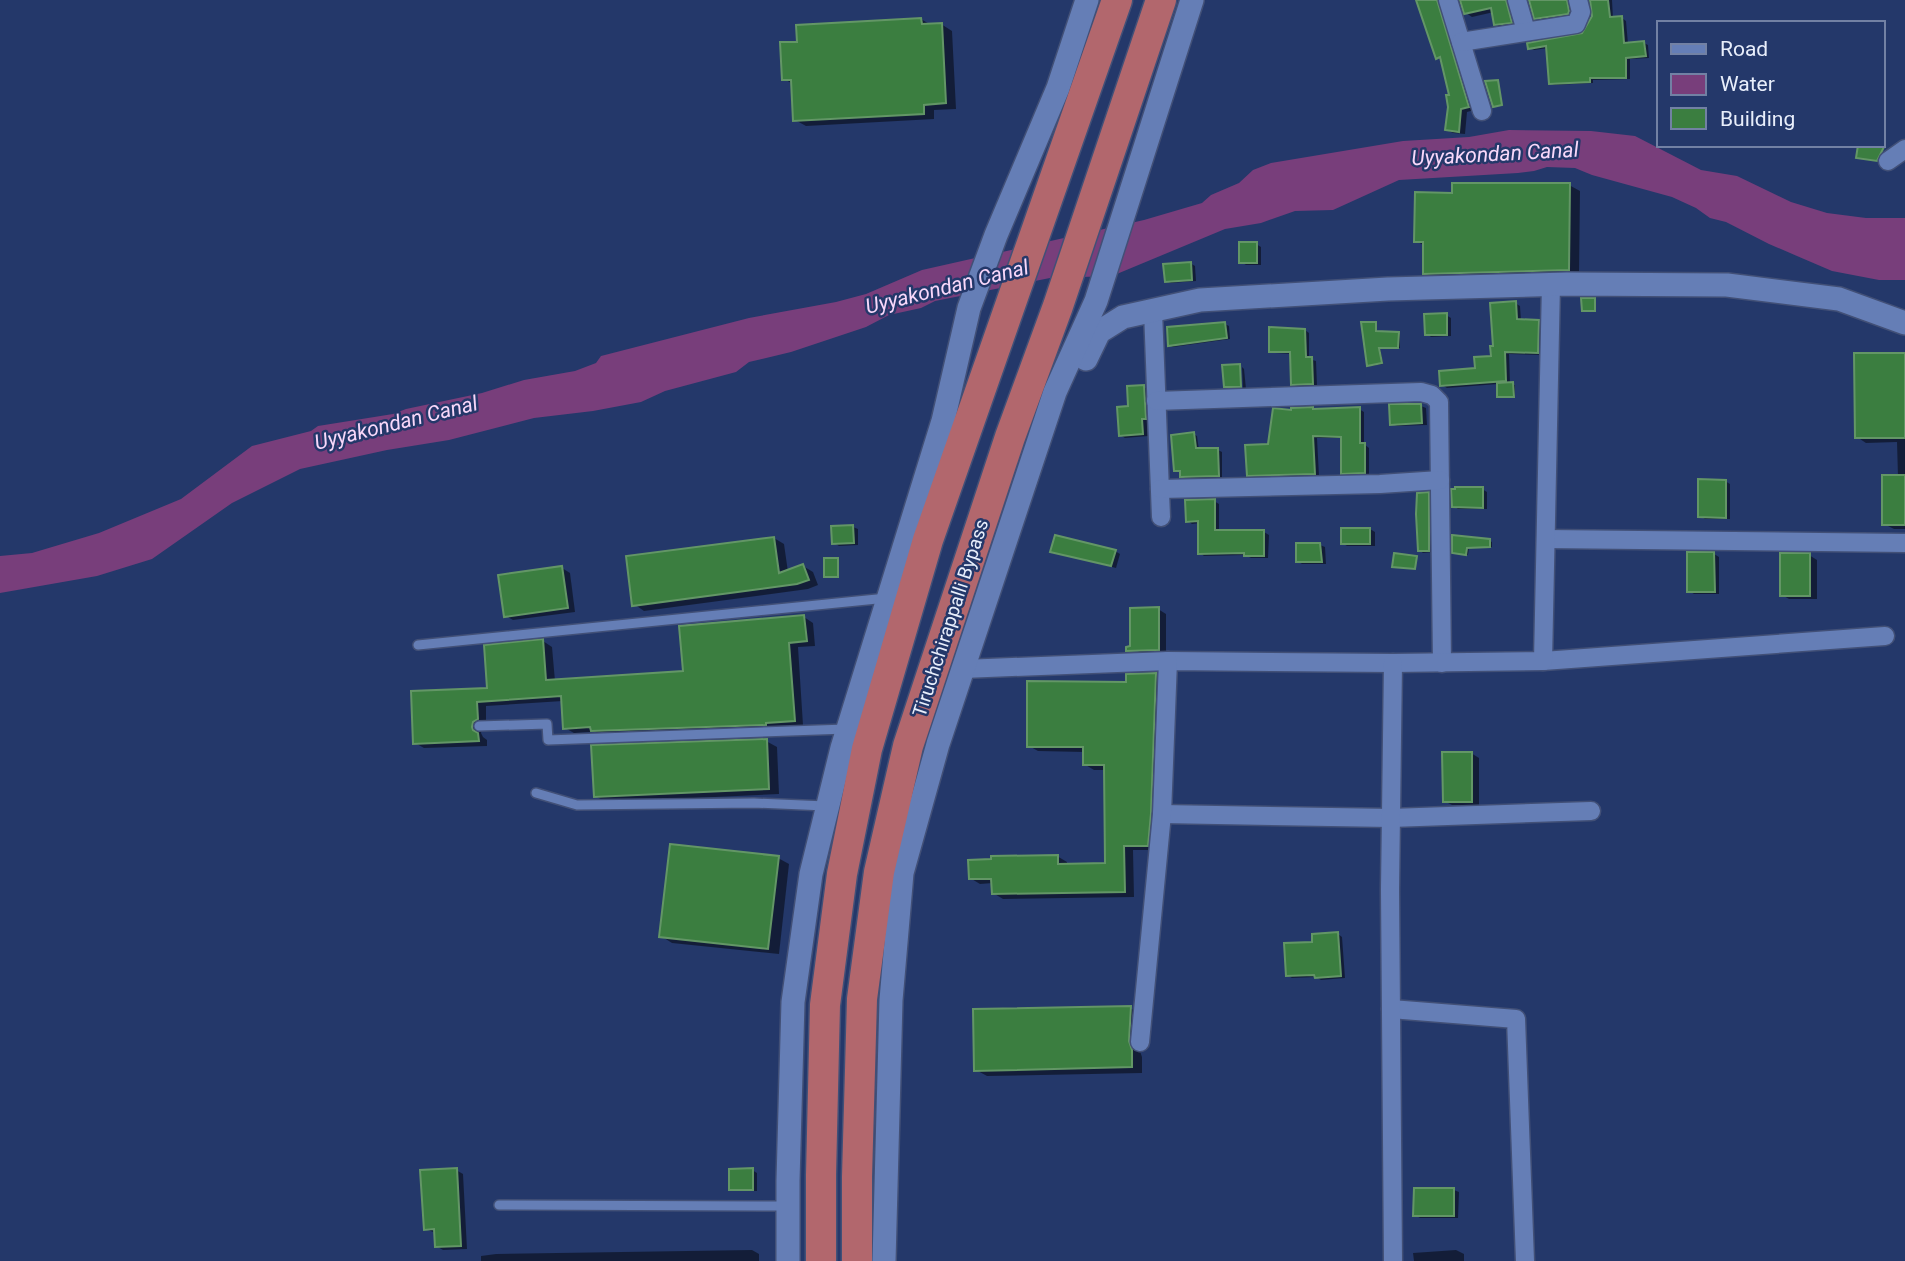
<svg xmlns="http://www.w3.org/2000/svg" width="1905" height="1261" font-family="Roboto,sans-serif">
	<rect width="100%" height="100%" fill="#24386a"/>
	<!-- water -->
	<path fill="#783e7b" d="M 1509,130 L 1591,131 L 1635,136 L 1701,170 L 1737,176 L 1791,202 L 1827,213 L 1866,218 L 1905,218 L 1905,280 L 1879,280 L 1832,271 L 1769,244 L 1726,222 L 1710,218 L 1696,208 L 1672,197 L 1592,175 L 1575,168 L 1547,167 L 1534,171 L 1518,173 L 1399,180 L 1333,210 L 1295,211 L 1261,223 L 1225,229 L 1112,276 L 1050,278 L 935,301 L 921,308 L 889,315 L 866,327 L 791,352 L 749,362 L 736,372 L 665,391 L 641,402 L 593,411 L 534,418 L 449,440 L 387,450 L 300,469 L 232,503 L 152,559 L 97,576 L 0,593 L 0,556 L 32,553 L 99,533 L 181,499 L 252,446 L 311,431 L 318,426 L 393,414 L 406,409 L 482,393 L 524,380 L 575,371 L 596,363 L 601,356 L 749,318 L 836,302 L 866,294 L 922,270 L 1144,220 L 1202,203 L 1211,195 L 1239,183 L 1253,170 L 1271,163 L 1403,141 L 1469,137 Z"/>
	<!-- shadow -->
	<g fill="#0007">
		<path d="M 1418,0 L 1443,0 L 1474,110 L 1467,112 L 1465,134 L 1453,133 L 1447,130 L 1451,96 L 1443,61 L 1437,58 Z"/>
		<path d="M 1461,0 L 1512,0 L 1517,25 L 1502,28 L 1496,24 L 1494,12 L 1472,17 L 1466,13 Z"/>
		<path d="M 1530,0 L 1573,0 L 1573,17 L 1542,21 L 1536,18 Z"/>
		<path d="M 1591,0 L 1612,0 L 1613,19 L 1622,18 L 1626,21 L 1628,44 L 1644,43 L 1648,45 L 1649,58 L 1630,59 L 1630,79 L 1593,80 L 1593,83 L 1554,85 L 1550,83 L 1548,48 L 1534,50 L 1530,48 L 1584,35 L 1593,16 Z"/>
		<path d="M 921,19 L 931,25 L 941,24 L 952,31 L 956,109 L 934,110 L 934,119 L 806,126 L 795,120 L 793,84 L 784,79 Z"/>
		<path d="M 1569,185 L 1580,191 L 1579,275 L 1436,279 L 1425,273 L 1425,246 L 1416,241 L 1454,194 Z"/>
		<path d="M 1256,244 L 1261,247 L 1261,265 L 1246,265 L 1241,262 Z"/>
		<path d="M 1190,263 L 1195,266 L 1196,281 L 1171,283 L 1166,281 Z"/>
		<path d="M 1515,303 L 1520,306 L 1521,321 L 1538,321 L 1543,324 L 1543,355 L 1509,354 L 1510,384 L 1515,385 L 1515,397 L 1499,396 L 1498,384 L 1447,388 L 1442,385 L 1476,370 L 1493,358 L 1495,347 Z"/>
		<path d="M 1446,315 L 1451,318 L 1451,336 L 1431,337 L 1427,334 Z"/>
		<path d="M 1225,324 L 1229,326 L 1230,339 L 1173,347 L 1169,345 Z"/>
		<path d="M 1375,324 L 1377,325 L 1377,333 L 1400,334 L 1400,348 L 1380,348 L 1383,364 L 1371,366 L 1369,365 Z"/>
		<path d="M 1305,330 L 1309,333 L 1309,359 L 1316,361 L 1317,386 L 1297,386 L 1292,384 L 1292,354 L 1275,353 L 1270,351 Z"/>
		<path d="M 1905,354 L 1905,529 L 1894,529 L 1884,524 L 1898,477 L 1897,442 L 1866,443 L 1857,437 Z"/>
		<path d="M 1242,367 L 1244,369 L 1246,389 L 1243,389 Z"/>
		<path d="M 1144,387 L 1149,390 L 1150,421 L 1147,421 L 1148,436 L 1125,438 L 1120,435 L 1130,408 Z"/>
		<path d="M 1421,406 L 1426,408 L 1427,425 L 1397,426 L 1392,424 Z"/>
		<path d="M 1313,409 L 1316,411 L 1359,409 L 1364,412 L 1364,444 L 1369,448 L 1369,475 L 1347,475 L 1342,472 L 1342,438 L 1317,438 L 1319,476 L 1253,477 L 1249,475 L 1293,412 Z"/>
		<path d="M 1193,434 L 1197,436 L 1199,450 L 1218,450 L 1222,452 L 1222,478 L 1185,478 L 1181,476 L 1181,472 L 1175,470 Z"/>
		<path d="M 1725,481 L 1730,484 L 1730,519 L 1705,519 L 1700,516 Z"/>
		<path d="M 1482,489 L 1487,492 L 1487,509 L 1458,509 L 1453,506 Z"/>
		<path d="M 1428,494 L 1432,496 L 1433,552 L 1423,553 L 1419,550 Z"/>
		<path d="M 1214,501 L 1219,504 L 1219,532 L 1264,532 L 1269,535 L 1268,558 L 1251,558 L 1245,555 L 1204,556 L 1200,553 L 1200,523 L 1192,524 L 1188,521 Z"/>
		<path d="M 853,527 L 858,529 L 858,545 L 839,546 L 834,543 Z"/>
		<path d="M 1370,529 L 1375,532 L 1375,546 L 1347,546 L 1342,543 Z"/>
		<path d="M 1454,537 L 1490,541 L 1492,542 L 1492,547 L 1469,548 L 1468,555 L 1456,553 Z"/>
		<path d="M 774,538 L 784,544 L 788,572 L 803,566 L 813,572 L 818,585 L 808,589 L 644,611 L 634,604 Z"/>
		<path d="M 1320,545 L 1325,547 L 1326,564 L 1302,564 L 1297,561 Z"/>
		<path d="M 1115,551 L 1120,554 L 1116,568 L 1057,553 Z"/>
		<path d="M 1714,554 L 1719,557 L 1719,594 L 1694,594 L 1689,591 Z"/>
		<path d="M 1809,555 L 1817,560 L 1817,599 L 1789,599 L 1782,595 Z"/>
		<path d="M 562,568 L 570,573 L 575,612 L 513,620 L 506,616 Z"/>
		<path d="M 1158,609 L 1166,614 L 1166,654 L 1135,655 L 1127,650 L 1133,653 L 1141,653 L 1132,648 Z"/>
		<path d="M 804,617 L 813,623 L 815,646 L 798,647 L 803,725 L 775,727 L 775,729 L 602,736 L 595,732 L 574,733 L 565,728 L 563,701 L 486,706 L 486,724 L 482,727 L 481,733 L 483,737 L 487,740 L 487,746 L 424,748 L 415,743 L 489,689 L 543,641 L 552,647 L 555,681 L 685,673 Z"/>
		<path d="M 1156,675 L 1165,680 L 1157,850 L 1133,850 L 1134,897 L 1003,899 L 993,893 L 993,883 L 980,884 L 970,878 L 1057,856 L 1067,862 L 1067,865 L 1107,865 L 1106,770 L 1094,770 L 1084,764 L 1084,752 L 1038,751 L 1029,746 L 1128,684 Z"/>
		<path d="M 766,741 L 777,747 L 779,794 L 606,802 L 595,796 Z"/>
		<path d="M 1471,753 L 1479,758 L 1479,805 L 1452,805 L 1444,801 Z"/>
		<path d="M 778,858 L 789,864 L 779,954 L 672,943 L 661,936 Z"/>
		<path d="M 1338,934 L 1342,937 L 1345,978 L 1321,980 L 1316,977 L 1292,978 L 1287,975 L 1314,943 Z"/>
		<path d="M 1130,1008 L 1141,1014 L 1139,1048 L 1142,1057 L 1142,1073 L 987,1076 L 976,1070 Z"/>
		<path d="M 456,1170 L 463,1174 L 467,1249 L 443,1250 L 436,1246 L 436,1233 L 425,1229 Z"/>
		<path d="M 752,1170 L 757,1173 L 757,1191 L 736,1191 L 731,1189 Z"/>
		<path d="M 1454,1190 L 1459,1192 L 1458,1218 L 1420,1218 L 1415,1215 Z"/>
		<path d="M 752,1250 L 759,1254 L 759,1261 L 481,1261 L 481,1256 L 496,1254 Z"/>
		<path d="M 1456,1250 L 1464,1254 L 1464,1261 L 1414,1261 L 1413,1253 Z"/>
	</g>
	<!-- building -->
	<g fill="#3b7e40" stroke="#639666" stroke-width="2">
		<path d="M 1416,0 L 1437,0 L 1469,107 L 1461,109 L 1459,132 L 1445,130 L 1448,107 L 1446,95 L 1449,95 L 1440,57 L 1436,59 Z"/>
		<path d="M 1460,0 L 1506,0 L 1512,23 L 1494,25 L 1491,8 L 1464,14 Z"/>
		<path d="M 1529,0 L 1567,0 L 1569,11 L 1568,14 L 1534,19 Z"/>
		<path d="M 1590,0 L 1608,0 L 1610,17 L 1622,16 L 1624,43 L 1644,41 L 1646,56 L 1626,58 L 1626,78 L 1590,78 L 1590,82 L 1549,84 L 1546,46 L 1528,49 L 1527,43 L 1582,33 L 1592,16 Z"/>
		<path d="M 921,18 L 922,24 L 942,23 L 946,103 L 924,105 L 924,114 L 793,121 L 791,80 L 782,80 L 780,42 L 797,42 L 796,25 Z"/>
		<path d="M 1498,80 L 1502,105 L 1493,107 L 1485,81 Z"/>
		<path d="M 1858,145 L 1873,145 L 1884,147 L 1877,161 L 1856,158 Z"/>
		<path d="M 1452,183 L 1570,183 L 1569,270 L 1423,274 L 1423,242 L 1414,242 L 1415,192 L 1452,193 Z"/>
		<rect x="1239" y="242" width="18" height="21"/>
		<path d="M 1191,262 L 1192,280 L 1165,282 L 1163,264 Z"/>
		<path d="M 1581,298 L 1595,298 L 1595,311 L 1582,311 Z"/>
		<path d="M 1516,301 L 1517,319 L 1539,320 L 1538,353 L 1505,352 L 1506,381 L 1440,386 L 1439,371 L 1475,368 L 1474,357 L 1491,356 L 1490,346 L 1493,346 L 1490,303 Z"/>
		<path d="M 1447,313 L 1447,335 L 1425,335 L 1424,314 Z"/>
		<path d="M 1225,322 L 1227,338 L 1168,346 L 1167,327 Z"/>
		<path d="M 1361,322 L 1376,322 L 1376,331 L 1399,332 L 1398,348 L 1379,348 L 1382,363 L 1367,366 Z"/>
		<path d="M 1269,327 L 1305,329 L 1306,357 L 1312,357 L 1313,384 L 1291,385 L 1290,352 L 1269,352 Z"/>
		<path d="M 1854,353 L 1905,353 L 1905,438 L 1855,438 Z"/>
		<path d="M 1240,364 L 1241,387 L 1224,387 L 1222,365 Z"/>
		<path d="M 1513,382 L 1514,397 L 1497,397 L 1497,383 Z"/>
		<path d="M 1144,385 L 1146,419 L 1142,419 L 1143,434 L 1119,436 L 1117,407 L 1128,406 L 1127,386 Z"/>
		<path d="M 1389,404 L 1421,404 L 1422,423 L 1390,425 Z"/>
		<path d="M 1313,407 L 1313,409 L 1360,407 L 1360,443 L 1365,443 L 1365,473 L 1341,474 L 1341,437 L 1313,436 L 1315,474 L 1247,476 L 1245,445 L 1268,444 L 1273,408 L 1291,410 L 1291,408 Z"/>
		<path d="M 1194,432 L 1196,448 L 1218,448 L 1219,476 L 1180,477 L 1180,471 L 1174,471 L 1171,435 Z"/>
		<rect x="1882" y="475" width="23" height="50"/>
		<path d="M 1698,479 L 1726,480 L 1726,518 L 1698,517 Z"/>
		<path d="M 1455,487 L 1483,487 L 1483,508 L 1452,507 L 1451,489 L 1455,489 Z"/>
		<path d="M 1429,492 L 1429,551 L 1418,551 L 1416,514 L 1417,493 Z"/>
		<path d="M 1215,499 L 1215,530 L 1264,530 L 1264,556 L 1244,556 L 1244,553 L 1198,554 L 1198,521 L 1186,522 L 1185,500 Z"/>
		<path d="M 853,525 L 854,543 L 832,544 L 831,526 Z"/>
		<rect x="1341" y="528" width="29" height="16"/>
		<path d="M 1055,535 L 1116,550 L 1111,566 L 1050,552 Z"/>
		<path d="M 1452,535 L 1490,539 L 1490,547 L 1467,548 L 1466,555 L 1452,553 Z"/>
		<path d="M 774,537 L 779,573 L 803,564 L 809,580 L 797,584 L 632,606 L 626,556 Z"/>
		<path d="M 1296,543 L 1320,543 L 1322,562 L 1296,562 Z"/>
		<path d="M 1687,552 L 1714,552 L 1715,592 L 1687,592 Z"/>
		<path d="M 1394,553 L 1417,556 L 1415,569 L 1392,567 Z"/>
		<rect x="1780" y="553" width="30" height="43"/>
		<rect x="824" y="558" width="14" height="19"/>
		<path d="M 562,566 L 568,608 L 504,617 L 498,575 Z"/>
		<path d="M 1159,607 L 1159,650 L 1126,651 L 1126,647 L 1130,646 L 1130,608 Z"/>
		<path d="M 804,615 L 807,641 L 789,643 L 795,721 L 766,723 L 766,725 L 591,731 L 590,727 L 563,729 L 561,696 L 477,702 L 478,719 L 473,722 L 472,727 L 473,730 L 478,733 L 479,741 L 413,744 L 411,691 L 487,688 L 484,645 L 543,639 L 546,680 L 683,671 L 679,626 Z"/>
		<path d="M 1156,673 L 1151,813 L 1148,846 L 1124,846 L 1125,892 L 992,894 L 991,879 L 969,879 L 968,860 L 991,859 L 991,856 L 1058,855 L 1058,864 L 1105,863 L 1104,765 L 1083,765 L 1083,747 L 1027,747 L 1027,681 L 1126,682 L 1126,674 Z"/>
		<path d="M 767,739 L 769,789 L 594,797 L 591,745 Z"/>
		<path d="M 1442,752 L 1472,752 L 1472,802 L 1443,802 Z"/>
		<path d="M 670,844 L 779,856 L 768,949 L 659,937 Z"/>
		<path d="M 1338,932 L 1341,976 L 1315,978 L 1314,975 L 1286,976 L 1284,943 L 1312,942 L 1312,934 Z"/>
		<path d="M 1131,1006 L 1129,1041 L 1132,1050 L 1132,1067 L 974,1071 L 973,1009 Z"/>
		<path d="M 457,1168 L 461,1246 L 435,1247 L 434,1229 L 424,1230 L 420,1170 Z"/>
		<path d="M 753,1168 L 753,1190 L 729,1190 L 729,1169 Z"/>
		<path d="M 1414,1188 L 1454,1188 L 1454,1216 L 1413,1216 Z"/>
	</g>
	<g fill="none" stroke-linecap="round" stroke-linejoin="round">
		<!-- service casing -->
		<g stroke="#425077" stroke-width="12">
			<g id="service">
				<path d="M 418,645 L 887,598"/>
				<path d="M 479,726 L 547,724 L 548,740 L 846,729"/>
				<path d="M 536,793 L 577,805 L 754,803 L 826,806"/>
				<path d="M 499,1205 L 786,1206"/>
			</g>
		</g>
		<!-- minor casing -->
		<g stroke="#425077" stroke-width="21">
			<g id="minor">
				<path d="M 1448,0 L 1482,111"/>
				<path d="M 1517,0 L 1526,31"/>
				<path d="M 1461,42 L 1576,24 L 1581,12 L 1578,0"/>
				<path d="M 1888,161 L 1905,149"/>
				<path d="M 1153,311 L 1161,517"/>
				<path d="M 1156,401 L 1421,392 L 1432,395 L 1439,402 L 1442,663"/>
				<path d="M 1160,489 L 1380,484 L 1440,480"/>
				<path d="M 1546,539 L 1905,543"/>
				<path d="M 1543,661 L 1885,636"/>
				<path d="M 963,669 L 1168,661 L 1393,663 L 1543,661 L 1551,284"/>
				<path d="M 1162,814 L 1391,818 L 1591,811"/>
				<path d="M 1391,1009 L 1516,1019 L 1525,1261"/>
				<path d="M 1140,1042 L 1162,814 L 1168,661"/>
				<path d="M 1393,1261 L 1390,890 L 1393,663"/>
			</g>
		</g>
		<!-- tertiary casing -->
		<g stroke="#425077" stroke-width="26">
			<g id="tertiary">
				<path d="M 1086,359 L 1099,332 L 1123,317 L 1200,300 L 1388,289 L 1567,284 L 1727,285 L 1839,299 L 1905,323"/>
				<path d="M 788,1261 L 788,1181 L 793,1002 L 811,874 L 842,748 L 943,421 L 969,308 L 996,235 L 1058,88 L 1087,0"/>
				<path d="M 884,1261 L 891,1000 L 902,873 L 938,744 L 1055,392 L 1096,301 L 1192,0"/>
			</g>
		</g>
		<!-- trunk casing -->
		<g stroke="#425077" stroke-width="33">
			<g id="trunk">
				<path d="M 821,1261 L 821,1175 L 825,1005 L 842,874 L 867,749 L 928,540 L 1117,0"/>
				<path d="M 857,1261 L 857,1177 L 862,999 L 879,872 L 908,746 L 1010,437 L 1058,306 L 1161,0"/>
			</g>
		</g>
		<!-- service -->
		<use href="#service" stroke="#657eb6" stroke-width="9"/>
		<!-- minor -->
		<use href="#minor" stroke="#657eb6" stroke-width="18"/>
		<!-- tertiary -->
		<use href="#tertiary" stroke="#657eb6" stroke-width="23"/>
		<!-- trunk -->
		<use href="#trunk" stroke="#b2676d" stroke-width="30"/>
	</g>
	<g text-anchor="middle" stroke-width="5" stroke-linejoin="round" paint-order="stroke">
		<!-- street labels -->
		<g font-size="19" fill="#e8eefb" stroke="#24386a">
			<text transform="translate(950 618) rotate(-72)" y="7">Tiruchchirappalli Bypass</text>
		</g>
		<!-- water labels -->
		<g font-size="21" font-style="italic" fill="#f9d8fa" stroke="#24386a">
			<text transform="translate(1495 154) rotate(-3)" y="7">Uyyakondan Canal</text>
			<text transform="translate(947 287) rotate(-14)" y="7">Uyyakondan Canal</text>
			<text transform="translate(396 423) rotate(-14)" y="7">Uyyakondan Canal</text>
		</g>
	</g>
	<!-- legend -->
	<rect x="1657" y="21" width="228" height="126" fill="#24386a" stroke="#7281a4" stroke-width="2"/>
	<rect x="1671" y="44" width="35" height="10" fill="#657eb6" stroke="#7281a4" stroke-width="2"/>
	<text x="1720" y="56" font-size="21" fill="#e8eefb">Road</text>
	<rect x="1671" y="74" width="35" height="21" fill="#783e7b" stroke="#7281a4" stroke-width="2"/>
	<text x="1720" y="91" font-size="21" fill="#e8eefb">Water</text>
	<rect x="1671" y="108" width="35" height="21" fill="#3b7e40" stroke="#7281a4" stroke-width="2"/>
	<text x="1720" y="126" font-size="21" fill="#e8eefb">Building</text>
</svg>
